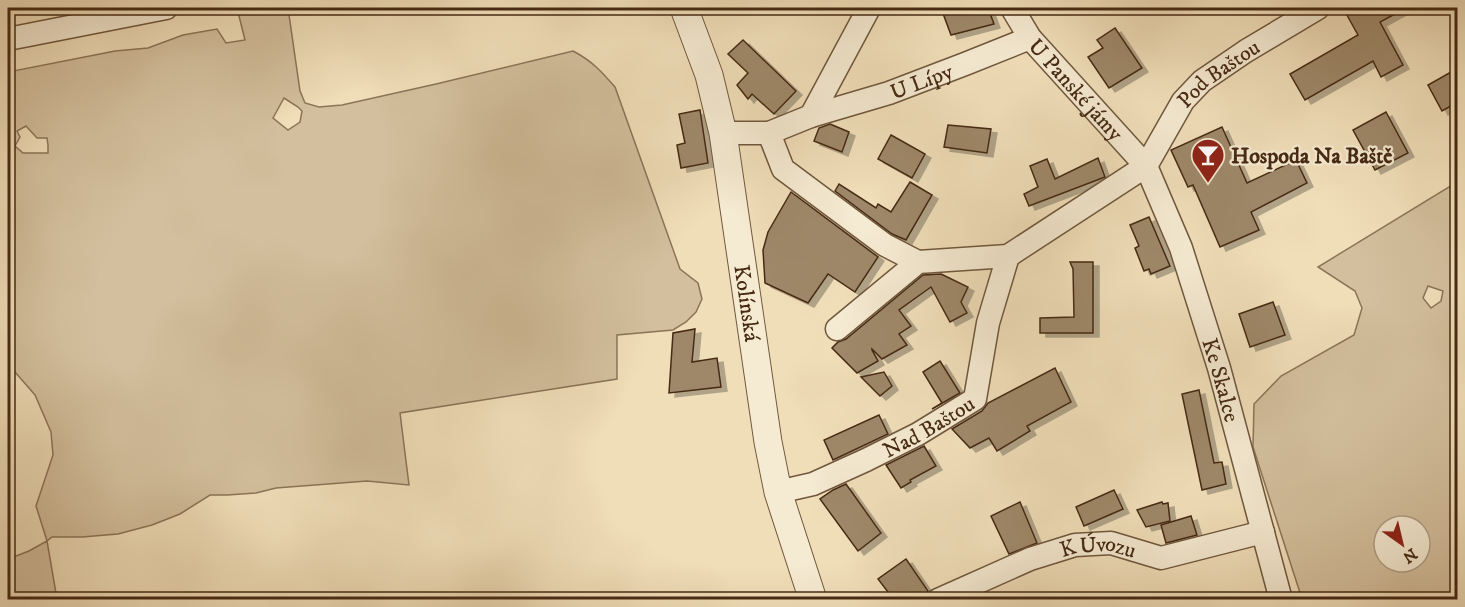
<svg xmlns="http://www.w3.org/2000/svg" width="1465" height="607" font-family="'IM FELL DW Pica',serif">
	<defs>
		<filter id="shadow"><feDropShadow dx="6" dy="4" stdDeviation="0" flood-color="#0004"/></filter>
	</defs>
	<rect width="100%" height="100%" fill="#f0deb9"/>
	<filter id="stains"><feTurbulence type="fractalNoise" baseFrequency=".00333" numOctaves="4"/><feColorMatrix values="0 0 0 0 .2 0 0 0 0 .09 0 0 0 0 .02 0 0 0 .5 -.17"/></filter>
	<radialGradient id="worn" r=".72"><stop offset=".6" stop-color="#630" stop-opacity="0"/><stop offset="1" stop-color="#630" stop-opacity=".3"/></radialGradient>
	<!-- green -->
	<g fill="#d3bf9d" stroke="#8c7458" stroke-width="1.5" fill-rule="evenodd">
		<path d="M 263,8 L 288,8 L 300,91 L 305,103 L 319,107 L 342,105 L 436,84 L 573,51 C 592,61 601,71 615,87 L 680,269 L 698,283 L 702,299 L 696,312 L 686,322 L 673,330 L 617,335 L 617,379 L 400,413 L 409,485 L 367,481 L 276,488 L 256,493 L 227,495 L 210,495 L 180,514 L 152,525 L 118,534 L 82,537 L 52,537 L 47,541 L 57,599 L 8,599 L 8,559 L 29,551 L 47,541 L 36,506 L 53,455 L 51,432 L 35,395 L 8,364 L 8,72 L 115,51 L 148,48 L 183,35 L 217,29 L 226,43 L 245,40 L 238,12 ZM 284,98 L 298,107 L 302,111 L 300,122 L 288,130 L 273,118 ZM 26,126 L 37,138 L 47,138 L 48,145 L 48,153 L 23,153 L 15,146 L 20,137 L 17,131 Z"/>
		<path d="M 1457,182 L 1457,599 L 1302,599 L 1253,447 L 1254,404 L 1281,376 L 1354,335 L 1362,308 L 1355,291 L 1318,267 ZM 1428,286 L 1443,291 L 1441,301 L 1431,308 L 1423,298 ZM 1384,526 L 1420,526 L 1420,562 L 1384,562 Z"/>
	</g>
	<!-- building -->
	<g fill="#9e8869" stroke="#462a13" stroke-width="1.5" filter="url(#shadow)">
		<path d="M 941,8 L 988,8 L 994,24 L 951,35 Z"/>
		<path d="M 1343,8 L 1406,8 L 1380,22 L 1403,65 L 1381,77 L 1373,61 L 1305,100 L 1290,74 L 1358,35 Z"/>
		<path d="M 1115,28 L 1142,68 L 1109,88 L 1088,57 L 1103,48 L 1097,40 Z"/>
		<path d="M 743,40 L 796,91 L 774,114 L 752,94 L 748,99 L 737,85 L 748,73 L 728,54 Z"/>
		<path d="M 1451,72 L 1458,83 L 1458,102 L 1442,111 L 1428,85 Z"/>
		<path d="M 700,110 L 708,163 L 681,168 L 677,145 L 685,143 L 679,114 Z"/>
		<path d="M 1386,112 L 1408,153 L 1375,170 L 1353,130 Z"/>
		<path d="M 830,124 L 849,132 L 842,152 L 814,141 L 819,128 Z"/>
		<path d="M 948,125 L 991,129 L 987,153 L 944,147 Z"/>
		<path d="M 1222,127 L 1247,183 L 1296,160 L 1307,183 L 1251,212 L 1259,230 L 1220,247 L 1193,185 L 1188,187 L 1171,150 Z"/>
		<path d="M 891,135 L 925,154 L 912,178 L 878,159 Z"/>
		<path d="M 1098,158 L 1105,177 L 1029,206 L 1024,194 L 1038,187 L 1030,166 L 1047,159 L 1055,179 Z"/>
		<path d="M 910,182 L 932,195 L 906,240 L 892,234 L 835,191 L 839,184 L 876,208 L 878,204 L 891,212 Z"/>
		<path d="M 791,192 L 878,257 L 855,292 L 828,274 L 808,303 L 765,283 L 763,250 L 768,232 Z"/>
		<path d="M 1149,217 L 1170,266 L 1151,274 L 1149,269 L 1144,271 L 1135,248 L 1139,246 L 1130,225 Z"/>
		<path d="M 1070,262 L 1093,262 L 1093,333 L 1040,333 L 1040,318 L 1074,317 L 1073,269 Z"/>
		<path d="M 941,274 L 968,287 L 961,302 L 967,313 L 950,322 L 931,287 L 899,310 L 911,326 L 899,334 L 907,345 L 882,359 L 872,349 L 872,350 L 878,361 L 857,373 L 832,348 L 838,342 L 846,339 L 923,275 Z"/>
		<path d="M 1273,302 L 1285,335 L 1250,347 L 1239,314 Z"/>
		<path d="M 695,329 L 692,362 L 717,358 L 721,387 L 669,393 L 673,333 Z"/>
		<path d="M 940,361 L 960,393 L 932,409 L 942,403 L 923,372 Z"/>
		<path d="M 1055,368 L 1071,402 L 1027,426 L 1030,431 L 997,451 L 989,438 L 970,448 L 952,429 L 982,411 L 988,403 Z"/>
		<path d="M 884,372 L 892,386 L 880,396 L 861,377 Z"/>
		<path d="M 1199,390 L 1214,463 L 1222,462 L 1226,484 L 1202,490 L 1182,394 Z"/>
		<path d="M 879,415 L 888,434 L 833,460 L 824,440 Z"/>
		<path d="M 924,446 L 936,466 L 910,480 L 911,482 L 901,488 L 886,465 Z"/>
		<path d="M 846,484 L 881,533 L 858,551 L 820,499 L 833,490 Z"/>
		<path d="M 1114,490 L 1123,509 L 1084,526 L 1076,507 Z"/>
		<path d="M 1020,502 L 1037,543 L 1009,554 L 991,516 Z"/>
		<path d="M 1162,502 L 1163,504 L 1168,503 L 1170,521 L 1146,527 L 1137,510 Z"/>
		<path d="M 1191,516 L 1197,535 L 1166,543 L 1161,525 Z"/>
		<path d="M 906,559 L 928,591 L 926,596 L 918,600 L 894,600 L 878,579 Z"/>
	</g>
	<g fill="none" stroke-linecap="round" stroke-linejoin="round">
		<!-- minor casing -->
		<g stroke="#70573c" stroke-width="25">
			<g id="minor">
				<path id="s1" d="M 1012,8 L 1030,38 L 1146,166 L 1181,248 L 1219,368 L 1281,600"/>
				<path d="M 8,39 L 166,8"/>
				<path d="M 811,116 L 869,8"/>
				<path id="s2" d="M 723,133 L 769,133 L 811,116 L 889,93 L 965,64 L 1030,38"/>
				<path d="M 769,133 L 783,169 L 885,245 L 918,262"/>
				<path id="s3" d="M 837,329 L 918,262 L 1008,256 L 1146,166 L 1183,101 L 1202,81 L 1246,51 L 1318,8"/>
				<path id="s4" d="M 778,492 L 813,484 L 866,460 L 918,434 L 975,399 L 988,323 L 1008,256"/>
				<path id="s5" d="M 938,600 L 1030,559 L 1075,545 L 1111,543 L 1161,558 L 1263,532"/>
			</g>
		</g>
		<!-- tertiary casing -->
		<g stroke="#70573c" stroke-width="29">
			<g id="tertiary">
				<path id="s6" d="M 684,8 L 709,75 L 723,133 L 768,442 L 778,492 L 813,600"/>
			</g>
		</g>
		<!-- minor -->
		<use href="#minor" stroke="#f5ead2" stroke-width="22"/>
		<!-- tertiary -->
		<use href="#tertiary" stroke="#f5ead2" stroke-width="27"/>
	</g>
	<!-- icons -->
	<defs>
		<g id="bar-pin" transform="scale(1.725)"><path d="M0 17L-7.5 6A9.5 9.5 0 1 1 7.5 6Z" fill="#8f2418" stroke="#f5ead2"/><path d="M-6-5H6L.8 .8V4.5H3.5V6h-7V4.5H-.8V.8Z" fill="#fff"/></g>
	</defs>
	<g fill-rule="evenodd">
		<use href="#bar-pin" x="1208" y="155"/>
	</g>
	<g text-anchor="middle" stroke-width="4.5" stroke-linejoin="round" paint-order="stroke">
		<!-- street labels -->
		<g font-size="22" fill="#462a13" stroke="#f5ead2">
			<text dy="8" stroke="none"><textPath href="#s3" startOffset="480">Pod Baštou</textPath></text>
			<text dy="8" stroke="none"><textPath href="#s2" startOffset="207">U Lípy</textPath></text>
			<text dy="8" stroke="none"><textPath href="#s1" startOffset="104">U Panské jámy</textPath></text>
			<text dy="8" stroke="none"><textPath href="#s6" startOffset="303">Kolínská</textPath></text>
			<text dy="8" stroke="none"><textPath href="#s1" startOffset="435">Ke Skalce</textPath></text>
			<text dy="8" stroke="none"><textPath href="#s4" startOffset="165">Nad Baštou</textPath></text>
			<text dy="8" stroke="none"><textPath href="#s5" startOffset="171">K Úvozu</textPath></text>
		</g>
		<!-- poi labels -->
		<g font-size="22" font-weight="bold" fill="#462a13" stroke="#f5ead2" text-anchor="start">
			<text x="1231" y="163">Hospoda Na Baště</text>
		</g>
	</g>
	<!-- margin -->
	<rect width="1465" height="607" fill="none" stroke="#f0deb9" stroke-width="30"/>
	<rect x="9" y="9" width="1447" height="589" fill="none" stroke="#462a13" stroke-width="3"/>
	<rect x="15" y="15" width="1435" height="577" fill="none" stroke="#462a13" stroke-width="1.5"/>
	<!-- north arrow -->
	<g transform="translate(1402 544) rotate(146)"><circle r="28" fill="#f5ead2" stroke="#af9d86" stroke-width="1.5"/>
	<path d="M0-4.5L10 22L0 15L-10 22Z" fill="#8f2418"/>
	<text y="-9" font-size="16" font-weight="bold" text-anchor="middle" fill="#462a13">N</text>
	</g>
	<rect width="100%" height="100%" filter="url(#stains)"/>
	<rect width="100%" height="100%" fill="url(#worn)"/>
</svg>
